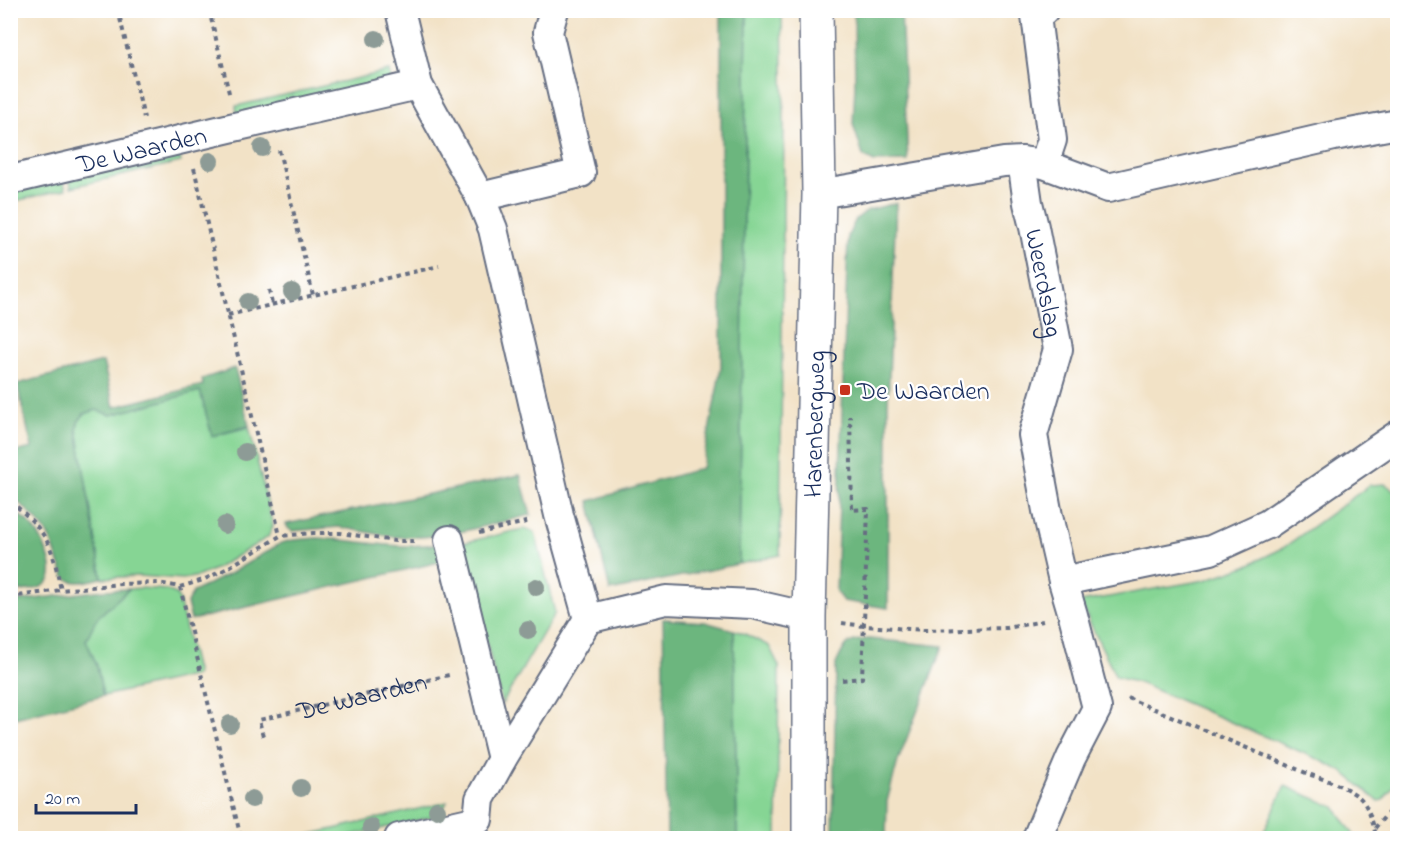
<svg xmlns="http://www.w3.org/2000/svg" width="1408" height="849" font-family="'Indie Flower',sans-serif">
	<rect width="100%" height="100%" fill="#fff"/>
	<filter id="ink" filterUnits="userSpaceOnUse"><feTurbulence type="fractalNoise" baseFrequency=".0167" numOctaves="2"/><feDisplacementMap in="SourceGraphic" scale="12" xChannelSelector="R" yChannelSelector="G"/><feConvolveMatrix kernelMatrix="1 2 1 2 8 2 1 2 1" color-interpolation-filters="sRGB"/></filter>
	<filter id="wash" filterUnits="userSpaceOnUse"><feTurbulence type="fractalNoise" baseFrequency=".008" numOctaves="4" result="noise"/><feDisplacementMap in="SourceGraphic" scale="24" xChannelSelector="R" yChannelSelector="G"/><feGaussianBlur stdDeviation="1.35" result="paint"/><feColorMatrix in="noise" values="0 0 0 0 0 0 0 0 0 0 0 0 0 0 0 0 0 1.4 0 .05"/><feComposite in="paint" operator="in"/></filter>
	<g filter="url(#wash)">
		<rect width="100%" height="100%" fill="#f2e2c6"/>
		<!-- green -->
		<g fill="#86d594" stroke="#508279" stroke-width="1.5">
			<path d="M 747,11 L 782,11 L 784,123 L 780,555 L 739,564 Z"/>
			<path d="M 389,71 L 391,80 L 237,115 L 236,106 Z"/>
			<path d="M 179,153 L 181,162 L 71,187 L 70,179 Z"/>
			<path d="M 63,180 L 66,189 L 11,202 L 10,193 Z"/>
			<path d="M 201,390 L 212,436 L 249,427 L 273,526 L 268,537 L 217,568 L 199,576 L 183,579 L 139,576 L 102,578 L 77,429 L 78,422 L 84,414 L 96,410 L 111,415 Z"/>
			<path d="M 1385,484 L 1398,493 L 1397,782 L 1383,800 L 1378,801 L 1343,772 L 1320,760 L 1139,683 L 1116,677 L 1080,602 L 1205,580 L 1246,566 L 1283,548 L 1370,485 Z"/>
			<path d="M 523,529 L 535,532 L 555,613 L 502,704 L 462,543 Z"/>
			<path d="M 141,588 L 167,590 L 176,594 L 179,600 L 197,675 L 103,696 L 97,666 L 86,640 L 96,618 L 129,589 Z"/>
			<path d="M 734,630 L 745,634 L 769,646 L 779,666 L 777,838 L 737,838 Z"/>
			<path d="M 1285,786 L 1335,807 L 1356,838 L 1261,838 Z"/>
			<path d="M 447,802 L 440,815 L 340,838 L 301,838 L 300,837 Z"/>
		</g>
		<!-- forest -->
		<g fill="#6cb67e" stroke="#44726e" stroke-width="1.5">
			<path d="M 721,11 L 747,11 L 747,13 L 739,564 L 610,591 L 589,501 L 702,468 L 721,368 Z"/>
			<path d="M 854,11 L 901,11 L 908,161 L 874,162 L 863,156 L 853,124 L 855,86 Z"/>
			<path d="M 896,203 L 888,404 L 888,608 L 843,601 L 836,592 L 848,236 L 856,219 L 868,210 Z"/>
			<path d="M 103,362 L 114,407 L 203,385 L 202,379 L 235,368 L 249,426 L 212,436 L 200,391 L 111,415 L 96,410 L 84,414 L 78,422 L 77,429 L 102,578 C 91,580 75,586 66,578 C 61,573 54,545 48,535 C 42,526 35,518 27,510 C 22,505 15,501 11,494 L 11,453 L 32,448 L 17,384 Z"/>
			<path d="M 520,475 L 531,515 L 447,535 L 420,537 L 394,537 L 339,527 L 292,531 L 288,528 L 286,524 Z"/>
			<path d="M 11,510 C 18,514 24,518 30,524 C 40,534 60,570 47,583 C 39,591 21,591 11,591 Z"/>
			<path d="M 317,538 C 346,539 373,545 402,546 C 414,546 427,545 440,544 L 444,561 L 191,620 L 187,603 L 193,592 L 231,573 L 281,543 L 293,540 Z"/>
			<path d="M 129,589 L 97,618 L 86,640 L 97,666 L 103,696 L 11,719 L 11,602 L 104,590 Z"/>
			<path d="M 663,619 L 705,622 L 734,630 L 737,838 L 667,838 Z"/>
			<path d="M 869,639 L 943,646 L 898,761 L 887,801 L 886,838 L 833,838 L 836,664 C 846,643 845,641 869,639 Z"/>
		</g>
	</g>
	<g filter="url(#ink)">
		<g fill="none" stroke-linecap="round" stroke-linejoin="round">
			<!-- street casing -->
			<g stroke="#666e82" stroke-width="32">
				<g id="street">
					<path d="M 1044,10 L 1036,16 L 1052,140 L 1044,164"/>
					<path id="s2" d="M 1022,161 L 1028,203 L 1034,227 L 1058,349 L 1033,435 L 1048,516 L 1063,581 L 1073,615 L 1097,708 L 1071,758 L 1037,838"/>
					<path id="s3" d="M 10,180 L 230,128 L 418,85"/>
					<path d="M 819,194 L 1004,162 L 1022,161 L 1044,164 L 1108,188 L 1334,136 L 1398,124"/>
					<path d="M 480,197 L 581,173 L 548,32 L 554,10"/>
					<path d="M 449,540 L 502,759"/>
					<path d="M 1063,581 L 1211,550 L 1268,524 L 1398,435"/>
					<path d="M 588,619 L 666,600 L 752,604 L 809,617"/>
					<path d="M 399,838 L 478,820 L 480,799 L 502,759 L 588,619 L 559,515 L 493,229 L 480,197 L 418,85 L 400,10"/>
				</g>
			</g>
			<!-- secondary casing -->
			<g stroke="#666e82" stroke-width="36">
				<g id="secondary">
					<path id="s4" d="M 809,838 L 809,617 L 819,194 L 816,10"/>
				</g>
			</g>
			<!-- path -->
			<g stroke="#666e82" stroke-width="4" stroke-dasharray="4.5 4.5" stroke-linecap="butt">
				<path d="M 118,10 L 144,118"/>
				<path d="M 160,10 L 160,13 L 165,11"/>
				<path d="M 209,10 L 230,97"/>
				<path d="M 279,150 L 313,295"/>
				<path d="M 194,168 L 280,536"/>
				<path d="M 269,290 L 272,304"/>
				<path d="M 228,315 L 439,266"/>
				<path d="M 10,501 C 28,516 45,531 52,553 C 56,564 58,577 61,590"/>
				<path d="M 479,533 L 530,521"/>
				<path d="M 180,587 L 241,838"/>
				<path d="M 10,597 L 61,590 L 121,584 L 159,583 L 180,587 L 203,580 L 226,569 L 280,536 L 313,533 L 340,533 L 395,541 L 418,541"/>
				<path d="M 842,623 L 864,626 L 924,630 L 1007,628 L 1043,621"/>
				<path d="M 842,680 L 862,678 L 868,509 L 852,510 L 850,416"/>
				<path d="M 1128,698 L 1311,775 C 1327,780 1347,787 1360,798 C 1368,805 1375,828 1376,838"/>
				<path id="s1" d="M 263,736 L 259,720 L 449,675"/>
				<path d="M 1375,828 L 1398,801"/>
			</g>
			<!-- street -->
			<use href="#street" stroke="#fff" stroke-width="28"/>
			<!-- secondary -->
			<use href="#secondary" stroke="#fff" stroke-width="33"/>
		</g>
		<!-- trees -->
		<g fill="#8d9b96">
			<circle cx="376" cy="39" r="9"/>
			<circle cx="262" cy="148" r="9"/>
			<circle cx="210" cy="161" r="9"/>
			<circle cx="292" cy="292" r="9"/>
			<circle cx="248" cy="302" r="9"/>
			<circle cx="245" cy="452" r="9"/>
			<circle cx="225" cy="525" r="9"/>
			<circle cx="536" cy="587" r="9"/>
			<circle cx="528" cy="630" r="9"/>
			<circle cx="230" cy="724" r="9"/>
			<circle cx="301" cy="788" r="9"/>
			<circle cx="252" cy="799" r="9"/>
			<circle cx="437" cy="810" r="9"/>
			<circle cx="371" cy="827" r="9"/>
		</g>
	</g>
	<!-- markers -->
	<rect fill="#c8321e" stroke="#fff" stroke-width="2" x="839" y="384" width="12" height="12" rx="3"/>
	<g text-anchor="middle" stroke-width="4.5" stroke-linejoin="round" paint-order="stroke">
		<!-- street labels -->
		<g font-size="26" fill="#1b2f5e" stroke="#fff">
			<text dy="9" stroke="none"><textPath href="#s3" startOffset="135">De Waarden</textPath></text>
			<text dy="9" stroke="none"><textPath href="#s2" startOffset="124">Weerdslag</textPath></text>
			<text dy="9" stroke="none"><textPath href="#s4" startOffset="414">Harenbergweg</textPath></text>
			<text dy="9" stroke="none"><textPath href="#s1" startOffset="122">De Waarden</textPath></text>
		</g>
		<!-- poi labels -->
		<g font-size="26" fill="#1b2f5e" stroke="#fff" text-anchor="start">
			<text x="857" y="399">De Waarden</text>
		</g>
	</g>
	<!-- margin -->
	<rect width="1408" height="849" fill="none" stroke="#fff" stroke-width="36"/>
	<!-- scale -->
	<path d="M36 804v9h100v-9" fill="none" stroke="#1b2f5e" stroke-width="3"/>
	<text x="45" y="804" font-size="18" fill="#1b2f5e" stroke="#ffffff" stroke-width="4.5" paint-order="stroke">20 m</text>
</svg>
